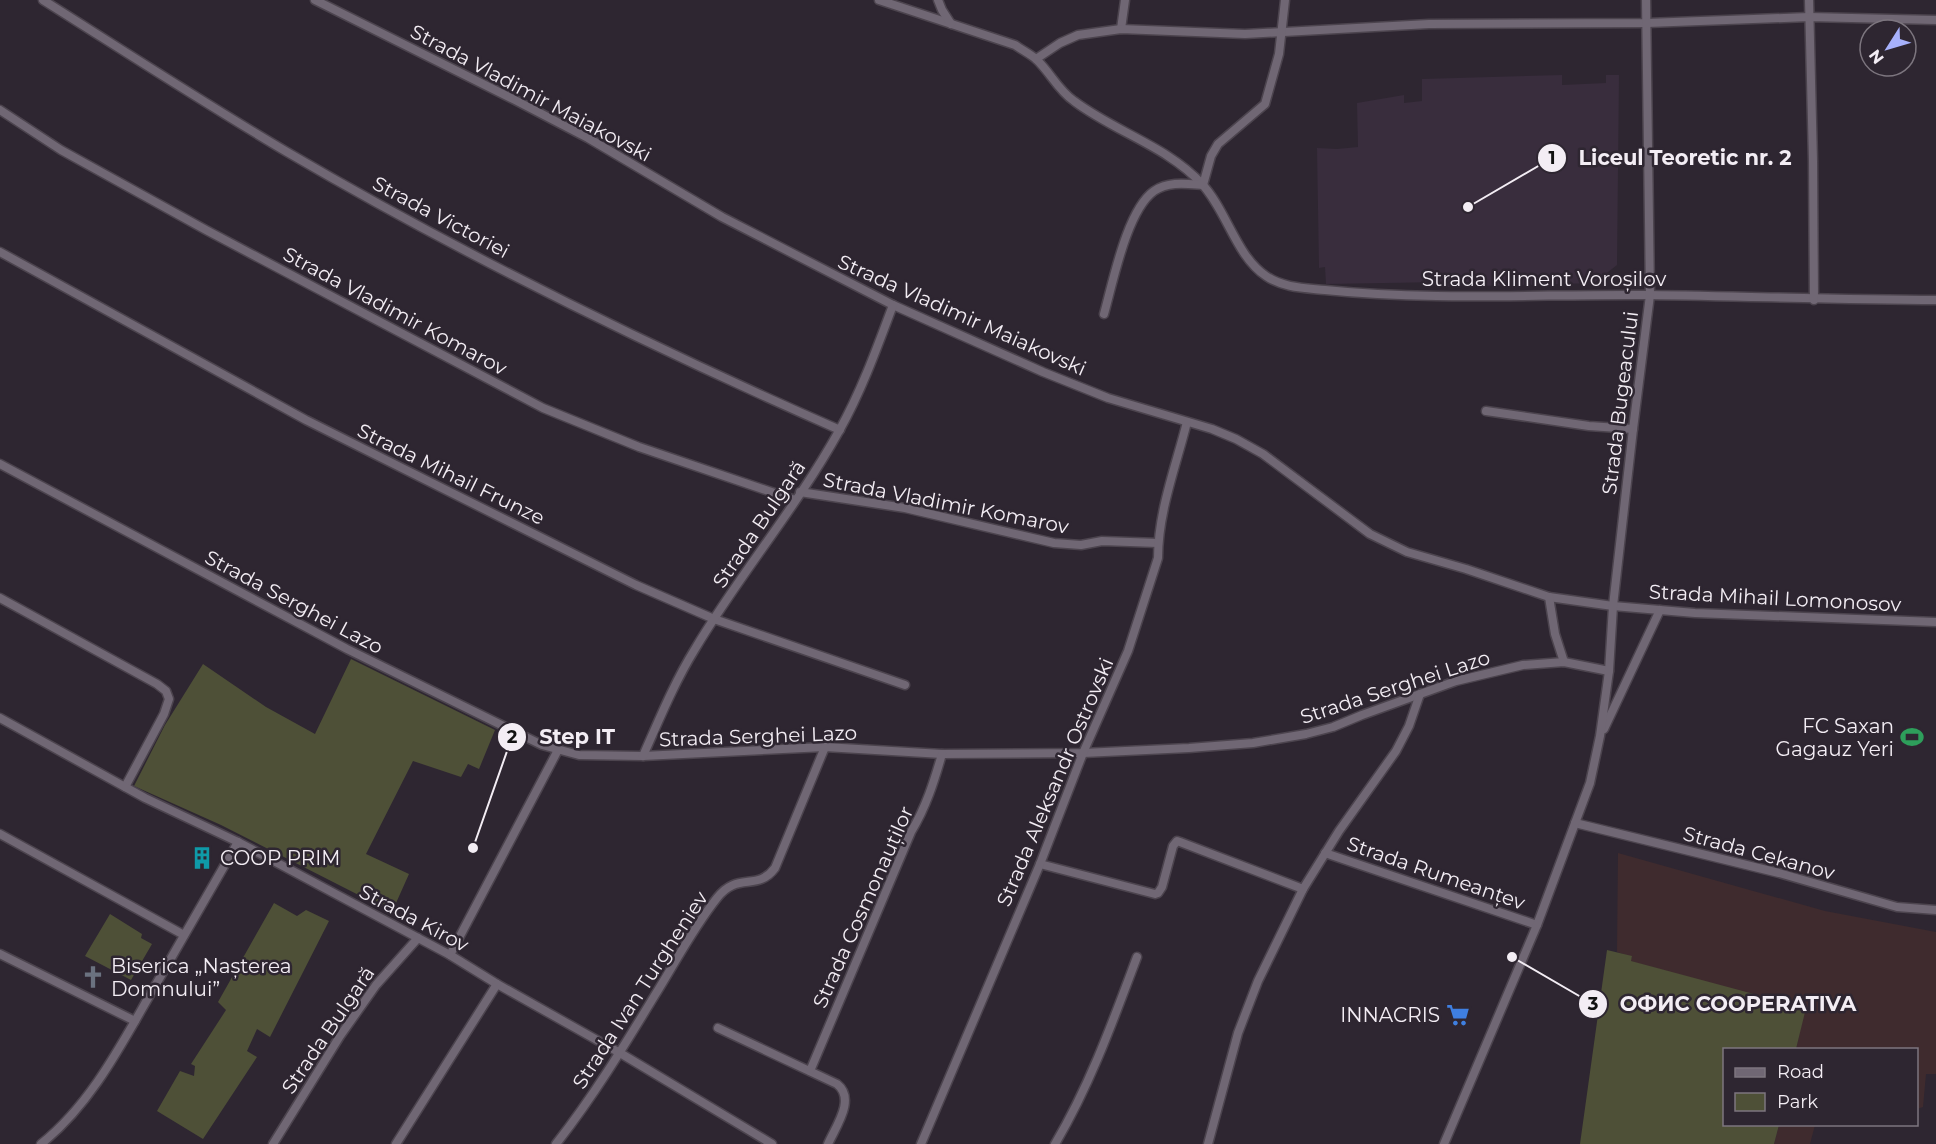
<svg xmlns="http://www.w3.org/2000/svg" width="1936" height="1144" font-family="Montserrat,sans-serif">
	<rect width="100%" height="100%" fill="#2e2631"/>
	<!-- commercial -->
	<g fill="#3f2b2e">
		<path d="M 1618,853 L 1825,911 L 1936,932 L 1936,1074 L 1926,1074 L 1923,1107 L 1917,1109 L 1916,1050 L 1796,1049 L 1805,1009 L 1630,961 L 1632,957 L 1617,952 Z"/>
		<path d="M 1779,1125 L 1815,1125 L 1810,1144 L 1774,1144 Z"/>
	</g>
	<!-- built -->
	<path fill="#392d3d" d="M 1562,75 L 1562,85 L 1606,83 L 1606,75 L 1619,75 L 1617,265 L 1594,283 L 1447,287 L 1444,282 L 1326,284 L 1325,267 L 1319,268 L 1317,148 L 1337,149 L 1358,147 L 1357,103 L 1404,95 L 1404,103 L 1422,101 L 1422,79 Z"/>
	<!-- green -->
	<g fill="#4e5037">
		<path d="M 351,659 L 495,730 L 479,769 L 468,764 L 461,777 L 413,761 L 366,854 L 409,874 L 392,912 L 221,825 L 134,786 L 165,725 L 203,664 L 266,707 L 315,734 Z"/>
		<path d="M 274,903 L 297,916 L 306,910 L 329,921 L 270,1037 L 257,1029 L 247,1051 L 257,1057 L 203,1139 L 157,1111 L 180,1071 L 194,1076 L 195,1066 L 191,1064 L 226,1010 L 218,1002 Z"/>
		<path d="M 110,914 L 142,934 L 141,938 L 152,944 L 131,980 L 85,956 Z"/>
		<path d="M 1607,950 L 1632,956 L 1631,961 L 1806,1008 L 1796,1049 L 1724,1050 L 1724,1124 L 1779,1125 L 1774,1144 L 1580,1144 Z"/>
	</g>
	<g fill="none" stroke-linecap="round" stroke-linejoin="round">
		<!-- minor casing -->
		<g stroke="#4c444e" stroke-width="11">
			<g id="minor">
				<path d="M 43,0 C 124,51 204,103 287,152 C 465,256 651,347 840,430"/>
				<path d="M 315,0 L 515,100 L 588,138 L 722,217 L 893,305 L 1043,372 L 1108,398 L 1212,429 L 1236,439 L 1263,454 L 1370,534 L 1407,552 L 1466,569 L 1549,597 L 1613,606 L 1695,613 L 1936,622"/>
				<path d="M 879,0 L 1015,45 C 1022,50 1030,54 1036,59 C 1050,72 1058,90 1074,101 C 1115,132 1167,146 1202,184 C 1227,211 1236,256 1266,276 C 1283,288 1306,288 1325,290 C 1432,301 1541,294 1649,295 C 1744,296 1840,300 1936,300"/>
				<path d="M 938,0 L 942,10 L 951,24"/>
				<path d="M 1809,0 L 1813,161 L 1814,300"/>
				<path d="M 1121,29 L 1125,0"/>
				<path d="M 1036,59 L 1060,43 L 1078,35 L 1121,29 L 1245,34 L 1429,24 L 1647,23 L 1809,17 L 1936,20"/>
				<path d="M 0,110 L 61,150 L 206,230 L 543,408 L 639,447 L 795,500"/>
				<path d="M 0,252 L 306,420 L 636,585 L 714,619 L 905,685"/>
				<path d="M 1104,314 C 1113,282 1127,210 1154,191 C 1169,181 1187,184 1203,185 L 1211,156 L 1218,144 L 1265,104 L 1279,54 L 1285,0"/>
				<path d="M 1486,411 L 1589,426 L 1633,429"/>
				<path d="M 0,464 L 347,649 L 542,745 L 579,755 L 643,756 L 825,747 L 942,754 L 1083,753 L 1189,748 L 1253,743 L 1306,734 L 1333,727 L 1362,715 L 1456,681 L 1523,665 L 1564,662 L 1609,671"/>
				<path d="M 800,492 L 905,508 L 1054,543 L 1081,545 L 1102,541 L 1158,543"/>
				<path d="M 1549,597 L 1555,634 L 1564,662"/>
				<path d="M 0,598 L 157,684 L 166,691 L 169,699 L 164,714 L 125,787"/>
				<path d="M 0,718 L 145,798 L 238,842 L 450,955 L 497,984 L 620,1053 L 772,1144"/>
				<path d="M 1604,729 L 1660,610"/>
				<path d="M 643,756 C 659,720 674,683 695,649 C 739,575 797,507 839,431 C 861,392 877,348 893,305"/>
				<path d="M 1575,823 L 1779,873 L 1897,907 L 1936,910"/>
				<path d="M 0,834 L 184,935"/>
				<path d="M 1325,853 L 1537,925"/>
				<path d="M 1040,864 L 1155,894 L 1158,893 L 1162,887 L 1173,846 L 1177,841 L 1180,842 L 1303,889"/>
				<path d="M 0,954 L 135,1021"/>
				<path d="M 450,955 L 558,750"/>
				<path d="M 718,1028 L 837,1084 C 856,1099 836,1126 828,1144"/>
				<path d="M 810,1071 L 911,832 C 926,807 934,782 942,754"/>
				<path d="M 41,1144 C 90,1105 120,1047 151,993 C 180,943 209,892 238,842"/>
				<path d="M 273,1144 L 340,1036 L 376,985 L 418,938"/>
				<path d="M 396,1144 L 497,984"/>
				<path d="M 556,1144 C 593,1097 624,1046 655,995 C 675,963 693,928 717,898 C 738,871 757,892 775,868 L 825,747"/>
				<path d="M 921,1144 L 1040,864 L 1083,753 L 1128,651 L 1158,558 C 1158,512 1176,466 1187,422"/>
				<path d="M 1055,1144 C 1090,1085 1113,1021 1137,957"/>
				<path d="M 1208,1144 L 1238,1033 L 1258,981 L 1303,889 L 1339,831 L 1396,751 L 1409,726 L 1420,694"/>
				<path d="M 1444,1144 L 1537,925 L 1590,783 L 1600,736 L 1609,671 L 1613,606 L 1633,429 L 1650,295 L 1646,0"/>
			</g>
		</g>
		<!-- minor -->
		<use href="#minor" stroke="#706774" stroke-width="8"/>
	</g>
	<!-- icons -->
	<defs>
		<g id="stadium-bare" transform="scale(1.8)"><path d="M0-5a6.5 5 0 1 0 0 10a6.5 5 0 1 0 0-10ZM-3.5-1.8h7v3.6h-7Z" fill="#2e9e5b" stroke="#2e2631" stroke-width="2.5" paint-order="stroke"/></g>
		<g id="building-bare" transform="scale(1.8)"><path d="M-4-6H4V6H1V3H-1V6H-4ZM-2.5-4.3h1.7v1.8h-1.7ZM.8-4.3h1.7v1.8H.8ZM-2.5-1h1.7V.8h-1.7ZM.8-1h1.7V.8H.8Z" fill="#0f9aa8" stroke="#2e2631" stroke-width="2.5" paint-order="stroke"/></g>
		<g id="church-bare" transform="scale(1.8)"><path d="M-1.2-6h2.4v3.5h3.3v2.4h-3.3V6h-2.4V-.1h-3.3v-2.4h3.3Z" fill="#6b7280" stroke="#2e2631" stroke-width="2.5" paint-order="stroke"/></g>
		<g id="supermarket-bare" transform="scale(1.8)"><path d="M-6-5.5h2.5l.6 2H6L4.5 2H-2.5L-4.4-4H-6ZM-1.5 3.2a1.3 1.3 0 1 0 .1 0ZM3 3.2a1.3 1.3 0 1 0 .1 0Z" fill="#3f7fe0" stroke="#2e2631" stroke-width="2.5" paint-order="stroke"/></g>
	</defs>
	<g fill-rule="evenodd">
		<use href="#stadium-bare" x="1912" y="737"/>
		<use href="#building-bare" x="202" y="858"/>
		<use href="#church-bare" x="93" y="977"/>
		<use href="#supermarket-bare" x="1458" y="1015"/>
	</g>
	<g text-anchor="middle" stroke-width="5" stroke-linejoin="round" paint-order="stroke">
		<!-- street labels -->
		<g font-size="20" fill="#f3edf4" stroke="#2e2631">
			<text transform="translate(531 93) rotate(28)" y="7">Strada Vladimir Maiakovski</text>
			<text transform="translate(441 217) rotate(28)" y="7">Strada Victoriei</text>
			<text x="1544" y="286">Strada Kliment Voroșilov</text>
			<text transform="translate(395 311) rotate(28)" y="7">Strada Vladimir Komarov</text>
			<text transform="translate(962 315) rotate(24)" y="7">Strada Vladimir Maiakovski</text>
			<text transform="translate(1620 403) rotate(-83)" y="7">Strada Bugeacului</text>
			<text transform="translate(451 474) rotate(26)" y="7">Strada Mihail Frunze</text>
			<text transform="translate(946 503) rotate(11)" y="7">Strada Vladimir Komarov</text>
			<text transform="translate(759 524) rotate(-56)" y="7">Strada Bulgară</text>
			<text transform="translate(1775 598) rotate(3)" y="7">Strada Mihail Lomonosov</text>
			<text transform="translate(294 602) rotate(28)" y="7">Strada Serghei Lazo</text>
			<text transform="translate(1395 687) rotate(-18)" y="7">Strada Serghei Lazo</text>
			<text transform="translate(758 736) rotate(-2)" y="7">Strada Serghei Lazo</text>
			<text transform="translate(1055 782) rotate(-67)" y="7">Strada Aleksandr Ostrovski</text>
			<text transform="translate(1759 853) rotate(15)" y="7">Strada Cekanov</text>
			<text transform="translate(1436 873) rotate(19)" y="7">Strada Rumeanțev</text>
			<text transform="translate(863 907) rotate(-66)" y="7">Strada Cosmonauților</text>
			<text transform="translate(414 918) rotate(28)" y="7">Strada Kirov</text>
			<text transform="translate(640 990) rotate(-57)" y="7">Strada Ivan Turgheniev</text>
			<text transform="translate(328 1030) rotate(-56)" y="7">Strada Bulgară</text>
		</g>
		<!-- poi labels -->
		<g font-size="20" fill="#f3edf4" stroke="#2e2631" text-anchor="end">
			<text x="1894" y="733">FC Saxan<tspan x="1894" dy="23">Gagauz Yeri</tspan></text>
			<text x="220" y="865" text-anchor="start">COOP PRIM</text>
			<text x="111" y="973" text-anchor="start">Biserica „Nașterea<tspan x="111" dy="23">Domnului”</tspan></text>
			<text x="1440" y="1022">INNACRIS</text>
		</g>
	</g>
	<!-- callouts -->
	<path fill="none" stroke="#f3edf4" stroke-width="2" d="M1468 207L1552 158M473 848L512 737M1512 957L1593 1004"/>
	<g fill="#f3edf4" stroke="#2e2631" stroke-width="2">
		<circle cx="1468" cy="207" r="6"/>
		<circle cx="473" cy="848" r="6"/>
		<circle cx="1512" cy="957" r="6"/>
		<circle cx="1552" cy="158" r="15"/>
		<circle cx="512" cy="737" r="15"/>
		<circle cx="1593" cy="1004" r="15"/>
	</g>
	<g font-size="18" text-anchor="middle" font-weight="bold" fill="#111">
		<text x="1552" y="164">1</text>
		<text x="512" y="743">2</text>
		<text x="1593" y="1010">3</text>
	</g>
	<g font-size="21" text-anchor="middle" font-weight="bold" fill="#f3edf4" stroke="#2e2631" stroke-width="5" stroke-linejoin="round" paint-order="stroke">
		<text x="1685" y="165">Liceul Teoretic nr. 2</text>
		<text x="577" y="744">Step IT</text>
		<text x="1738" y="1011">ОФИС COOPERATIVA</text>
	</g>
	<!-- legend -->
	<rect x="1723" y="1048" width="195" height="78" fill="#2e2631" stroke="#7d767f" stroke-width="1.5"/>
	<rect x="1735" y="1068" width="30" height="9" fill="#706774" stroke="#7d767f" stroke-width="1.5"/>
	<text x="1777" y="1078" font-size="18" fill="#f3edf4">Road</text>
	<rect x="1735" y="1093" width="30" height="18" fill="#4e5037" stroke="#7d767f" stroke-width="1.5"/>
	<text x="1777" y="1108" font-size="18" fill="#f3edf4">Park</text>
	<!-- north arrow -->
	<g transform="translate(1888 48) rotate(233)"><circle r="28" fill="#2e2631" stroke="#7d767f" stroke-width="1.5"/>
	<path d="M0-4.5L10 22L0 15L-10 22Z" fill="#a7b1fc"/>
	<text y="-9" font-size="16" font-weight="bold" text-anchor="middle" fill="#f3edf4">N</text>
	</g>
</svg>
